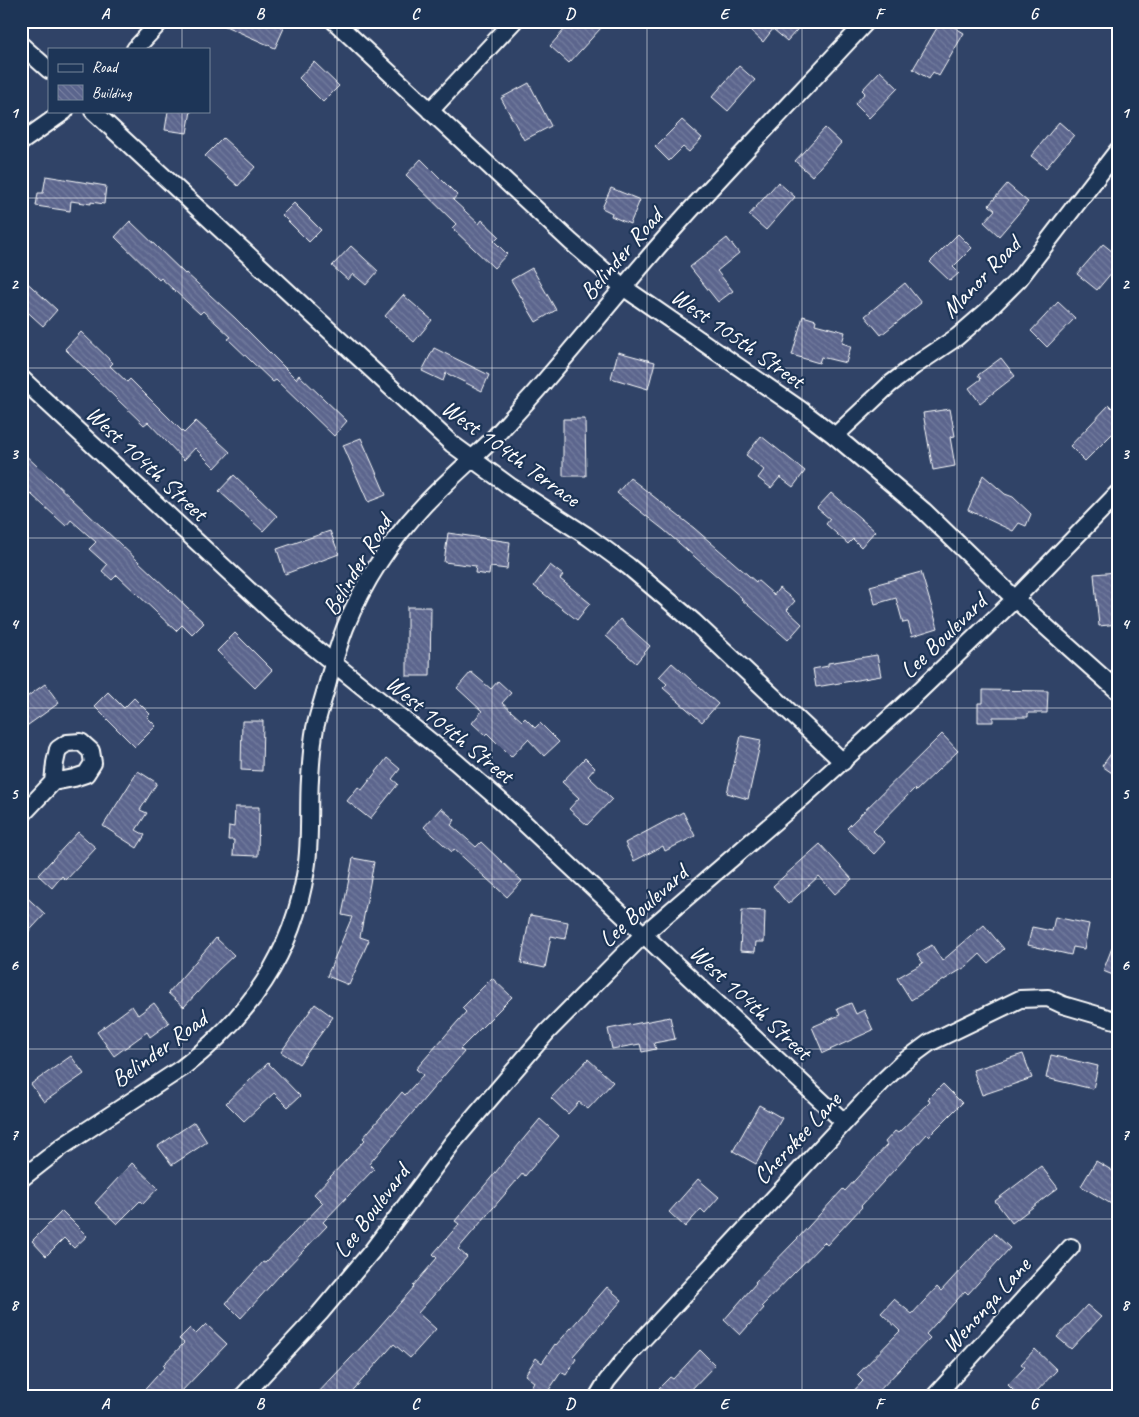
<svg xmlns="http://www.w3.org/2000/svg" width="1139" height="1417" font-family="Caveat,sans-serif">
	<defs>
		<pattern id="building-back-hatch" width="6" height="6" patternUnits="userSpaceOnUse" patternTransform="scale(1.25)"><rect width="6" height="6" fill="#5b658d"/><path d="M-1 5l2 2M0 0l6 6M5-1l2 2" fill="none" stroke="#747c9e"/></pattern>
	</defs>
	<rect width="100%" height="100%" fill="#304367"/>
	<filter id="ink" filterUnits="userSpaceOnUse"><feTurbulence type="fractalNoise" baseFrequency=".02" numOctaves="2"/><feDisplacementMap in="SourceGraphic" scale="10" xChannelSelector="R" yChannelSelector="G"/><feConvolveMatrix kernelMatrix="1 2 1 2 8 2 1 2 1" color-interpolation-filters="sRGB"/></filter>
	<g filter="url(#ink)">
		<!-- building -->
		<g fill="url(#building-back-hatch)" stroke="#fff">
			<path d="M 214,21 L 270,21 L 284,28 L 275,48 Z"/>
			<path d="M 572,21 L 594,21 L 601,28 L 569,63 L 550,46 Z"/>
			<path d="M 754,21 L 805,21 L 787,41 L 773,29 L 763,42 L 748,28 Z"/>
			<path d="M 941,21 L 944,21 L 964,33 L 939,76 L 933,72 L 929,79 L 913,69 Z"/>
			<path d="M 314,62 L 339,86 L 323,102 L 299,78 Z"/>
			<path d="M 739,66 L 755,80 L 728,111 L 712,97 Z"/>
			<path d="M 880,71 L 898,88 L 869,118 L 855,104 L 865,93 L 862,90 Z"/>
			<path d="M 529,83 L 551,126 L 524,140 L 501,98 Z"/>
			<path d="M 168,111 L 191,111 L 187,133 L 165,130 Z"/>
			<path d="M 682,120 L 702,138 L 689,152 L 683,147 L 669,161 L 655,147 Z"/>
			<path d="M 1059,122 L 1074,135 L 1046,168 L 1031,156 Z"/>
			<path d="M 825,128 L 841,143 L 812,176 L 795,161 Z"/>
			<path d="M 223,138 L 255,167 L 238,186 L 205,156 Z"/>
			<path d="M 421,159 L 457,195 L 453,200 L 479,224 L 482,220 L 499,236 L 494,241 L 507,254 L 494,268 L 452,228 L 456,224 L 406,175 Z"/>
			<path d="M 46,176 L 106,186 L 104,204 L 91,202 L 91,204 L 71,201 L 70,211 L 36,206 L 38,193 L 43,193 Z"/>
			<path d="M 778,182 L 795,197 L 766,230 L 749,215 Z"/>
			<path d="M 1007,184 L 1028,202 L 999,236 L 984,222 L 995,210 L 989,205 Z"/>
			<path d="M 611,188 L 640,200 L 630,224 L 611,216 L 612,213 L 602,208 Z"/>
			<path d="M 294,203 L 321,230 L 309,242 L 282,215 Z"/>
			<path d="M 130,221 L 185,274 L 186,273 L 235,318 L 296,379 L 299,375 L 347,421 L 334,436 L 276,380 L 273,382 L 228,339 L 231,337 L 203,311 L 200,314 L 161,278 L 159,280 L 115,237 Z"/>
			<path d="M 958,234 L 972,248 L 953,267 L 959,273 L 950,281 L 930,262 Z"/>
			<path d="M 727,238 L 739,253 L 717,271 L 733,291 L 718,302 L 690,267 Z"/>
			<path d="M 1103,244 L 1118,256 L 1118,265 L 1097,290 L 1077,274 Z"/>
			<path d="M 351,246 L 378,271 L 366,285 L 353,274 L 348,280 L 332,266 Z"/>
			<path d="M 532,268 L 556,310 L 536,322 L 511,280 Z"/>
			<path d="M 21,277 L 57,310 L 43,326 L 21,306 Z"/>
			<path d="M 905,283 L 921,303 L 881,335 L 865,316 Z"/>
			<path d="M 403,295 L 432,320 L 414,342 L 385,316 Z"/>
			<path d="M 1058,302 L 1075,318 L 1047,347 L 1031,331 Z"/>
			<path d="M 803,316 L 816,320 L 815,324 L 845,332 L 842,343 L 851,346 L 846,363 L 821,357 L 819,363 L 792,355 Z"/>
			<path d="M 81,332 L 113,363 L 110,366 L 127,382 L 130,379 L 184,433 L 196,421 L 230,452 L 215,468 L 195,448 L 184,460 L 148,422 L 144,425 L 65,349 Z"/>
			<path d="M 434,348 L 489,375 L 482,391 L 446,373 L 443,381 L 422,371 Z"/>
			<path d="M 618,352 L 655,362 L 648,389 L 611,378 Z"/>
			<path d="M 1001,358 L 1015,376 L 980,403 L 969,388 L 981,379 L 978,375 Z"/>
			<path d="M 1109,405 L 1118,414 L 1118,428 L 1085,461 L 1070,446 Z"/>
			<path d="M 950,409 L 955,436 L 950,437 L 955,466 L 933,470 L 923,413 Z"/>
			<path d="M 563,419 L 585,419 L 586,476 L 563,476 Z"/>
			<path d="M 761,436 L 805,471 L 793,487 L 780,477 L 771,488 L 758,478 L 764,470 L 746,455 Z"/>
			<path d="M 361,438 L 386,495 L 368,502 L 343,445 Z"/>
			<path d="M 21,451 L 204,623 L 192,635 L 182,625 L 176,631 L 117,575 L 112,580 L 102,571 L 107,565 L 89,549 L 96,542 L 71,520 L 66,526 L 21,485 Z"/>
			<path d="M 234,475 L 277,516 L 263,531 L 219,491 Z"/>
			<path d="M 983,475 L 1005,494 L 1013,497 L 1031,514 L 1026,526 L 1019,523 L 1013,531 L 968,510 Z"/>
			<path d="M 630,478 L 694,528 L 756,582 L 757,580 L 774,595 L 779,588 L 795,601 L 787,610 L 802,624 L 788,640 L 741,599 L 742,598 L 664,530 L 617,493 Z"/>
			<path d="M 831,493 L 875,531 L 861,547 L 853,539 L 848,544 L 826,524 L 830,519 L 817,508 Z"/>
			<path d="M 330,531 L 339,554 L 285,574 L 277,549 Z"/>
			<path d="M 448,533 L 510,542 L 507,569 L 490,567 L 489,575 L 475,573 L 476,566 L 444,562 Z"/>
			<path d="M 550,565 L 563,575 L 560,579 L 590,603 L 577,620 L 534,586 Z"/>
			<path d="M 921,572 L 938,628 L 912,636 L 908,622 L 903,623 L 896,598 L 875,604 L 870,586 Z"/>
			<path d="M 1117,572 L 1118,624 L 1099,626 L 1094,574 Z"/>
			<path d="M 407,607 L 431,607 L 430,676 L 407,676 Z"/>
			<path d="M 620,619 L 650,646 L 636,663 L 606,636 Z"/>
			<path d="M 235,633 L 272,670 L 255,688 L 217,651 Z"/>
			<path d="M 877,655 L 881,676 L 816,687 L 813,669 L 828,666 L 828,663 Z"/>
			<path d="M 672,663 L 718,704 L 702,722 L 663,688 L 667,684 L 659,677 Z"/>
			<path d="M 471,672 L 491,689 L 498,681 L 511,693 L 502,703 L 522,721 L 525,718 L 535,728 L 540,723 L 559,742 L 544,756 L 528,739 L 511,757 L 487,733 L 485,735 L 472,723 L 482,711 L 457,688 Z"/>
			<path d="M 45,684 L 59,703 L 21,730 L 21,701 Z"/>
			<path d="M 983,690 L 1048,691 L 1047,713 L 1028,713 L 1028,717 L 993,717 L 993,722 L 978,722 L 978,703 L 983,703 Z"/>
			<path d="M 108,692 L 124,708 L 134,698 L 150,714 L 147,717 L 156,726 L 135,747 L 94,706 Z"/>
			<path d="M 242,721 L 263,721 L 262,771 L 241,770 Z"/>
			<path d="M 942,734 L 958,751 L 916,791 L 914,789 L 873,831 L 885,842 L 874,854 L 847,828 Z"/>
			<path d="M 741,736 L 761,740 L 748,799 L 727,793 Z"/>
			<path d="M 1118,744 L 1118,777 L 1102,766 Z"/>
			<path d="M 387,758 L 400,769 L 392,779 L 398,784 L 370,819 L 347,801 L 358,787 L 362,790 Z"/>
			<path d="M 585,758 L 595,768 L 588,776 L 612,799 L 587,825 L 569,809 L 579,798 L 562,782 Z"/>
			<path d="M 138,771 L 157,783 L 140,810 L 147,813 L 136,830 L 145,835 L 137,848 L 103,826 Z"/>
			<path d="M 235,807 L 259,807 L 258,856 L 233,855 L 234,840 L 228,840 L 229,826 L 234,827 Z"/>
			<path d="M 441,808 L 455,820 L 451,825 L 476,847 L 481,842 L 522,881 L 507,897 L 454,849 L 452,852 L 424,827 Z"/>
			<path d="M 683,812 L 695,836 L 665,851 L 663,846 L 634,861 L 625,843 Z"/>
			<path d="M 78,832 L 96,848 L 66,880 L 62,876 L 52,888 L 38,875 Z"/>
			<path d="M 820,844 L 852,879 L 835,894 L 819,876 L 788,904 L 773,886 Z"/>
			<path d="M 353,858 L 374,862 L 360,937 L 369,940 L 349,985 L 327,976 L 352,917 L 342,915 Z"/>
			<path d="M 21,892 L 45,914 L 21,940 Z"/>
			<path d="M 742,910 L 765,911 L 764,942 L 756,942 L 755,952 L 740,951 Z"/>
			<path d="M 530,915 L 568,922 L 565,939 L 551,936 L 545,968 L 521,963 Z"/>
			<path d="M 1055,917 L 1089,924 L 1084,949 L 1073,947 L 1071,955 L 1028,945 L 1032,927 L 1052,931 Z"/>
			<path d="M 984,925 L 1004,949 L 988,963 L 980,954 L 967,966 L 911,1000 L 897,978 L 923,963 L 917,954 L 932,945 L 942,961 Z"/>
			<path d="M 1117,935 L 1118,936 L 1118,977 L 1103,971 Z"/>
			<path d="M 216,938 L 234,955 L 218,970 L 184,1007 L 168,993 Z"/>
			<path d="M 492,978 L 512,997 L 460,1049 L 464,1052 L 369,1164 L 374,1169 L 323,1222 L 327,1226 L 279,1276 L 241,1318 L 226,1303 L 263,1262 L 265,1263 L 323,1203 L 314,1194 L 365,1140 L 363,1138 L 402,1092 L 405,1095 L 423,1075 L 416,1069 L 466,1012 L 462,1008 Z"/>
			<path d="M 154,1003 L 169,1023 L 150,1037 L 147,1032 L 114,1056 L 97,1032 L 132,1006 L 138,1015 Z"/>
			<path d="M 851,1003 L 856,1014 L 864,1010 L 873,1030 L 823,1053 L 812,1027 L 840,1015 L 837,1009 Z"/>
			<path d="M 315,1004 L 333,1017 L 299,1064 L 281,1052 Z"/>
			<path d="M 670,1017 L 675,1039 L 654,1043 L 656,1049 L 642,1052 L 640,1044 L 612,1049 L 608,1029 Z"/>
			<path d="M 1023,1054 L 1032,1078 L 982,1095 L 973,1070 Z"/>
			<path d="M 1051,1055 L 1098,1066 L 1093,1089 L 1046,1078 Z"/>
			<path d="M 71,1056 L 84,1074 L 44,1102 L 31,1084 Z"/>
			<path d="M 588,1059 L 613,1082 L 588,1109 L 579,1102 L 568,1114 L 551,1098 Z"/>
			<path d="M 268,1063 L 300,1096 L 288,1107 L 274,1093 L 244,1121 L 226,1103 Z"/>
			<path d="M 943,1084 L 962,1103 L 929,1136 L 927,1134 L 861,1206 L 862,1207 L 827,1245 L 824,1242 L 762,1306 L 764,1308 L 740,1335 L 724,1320 L 756,1283 L 755,1282 L 798,1238 L 843,1189 L 845,1191 L 887,1145 L 885,1142 L 895,1131 L 898,1133 L 930,1102 L 928,1099 Z"/>
			<path d="M 759,1105 L 782,1118 L 756,1164 L 733,1151 Z"/>
			<path d="M 540,1119 L 559,1136 L 525,1176 L 523,1173 L 458,1249 L 467,1257 L 418,1313 L 436,1329 L 410,1358 L 394,1344 L 348,1396 L 315,1396 L 367,1341 L 414,1287 L 413,1286 L 437,1258 L 433,1254 L 459,1224 L 455,1221 Z"/>
			<path d="M 194,1122 L 207,1142 L 172,1165 L 158,1146 Z"/>
			<path d="M 1096,1161 L 1118,1174 L 1118,1208 L 1081,1186 Z"/>
			<path d="M 132,1163 L 158,1188 L 143,1204 L 140,1201 L 117,1224 L 95,1203 Z"/>
			<path d="M 1041,1166 L 1058,1188 L 1012,1223 L 995,1201 Z"/>
			<path d="M 698,1179 L 719,1197 L 705,1213 L 701,1209 L 685,1227 L 669,1212 Z"/>
			<path d="M 62,1211 L 87,1236 L 74,1248 L 64,1238 L 46,1256 L 32,1241 Z"/>
			<path d="M 994,1233 L 1010,1248 L 968,1294 L 965,1291 L 926,1334 L 930,1338 L 874,1396 L 849,1396 L 863,1381 L 857,1375 L 900,1331 L 881,1313 L 894,1299 L 912,1314 L 937,1287 L 941,1291 Z"/>
			<path d="M 607,1287 L 622,1300 L 573,1356 L 576,1359 L 566,1375 L 561,1372 L 545,1396 L 525,1396 L 534,1382 L 525,1375 L 536,1358 L 542,1363 L 555,1344 L 556,1345 Z"/>
			<path d="M 1087,1305 L 1101,1317 L 1071,1349 L 1057,1337 Z"/>
			<path d="M 206,1324 L 227,1344 L 177,1396 L 139,1396 L 165,1367 L 163,1365 L 184,1343 L 179,1339 L 190,1328 L 196,1334 Z"/>
			<path d="M 1035,1349 L 1057,1370 L 1032,1396 L 1019,1396 L 1008,1385 L 1025,1367 L 1021,1364 Z"/>
			<path d="M 700,1350 L 715,1365 L 685,1396 L 667,1396 L 659,1388 L 670,1377 L 673,1379 Z"/>
		</g>
		<g fill="none" stroke-linecap="round" stroke-linejoin="round">
			<!-- minor casing -->
			<g stroke="#fff" stroke-width="20">
				<g id="minor">
					<path d="M 334,21 L 571,242 L 623,287 L 801,410 L 835,436 L 924,511 L 1015,599 L 1118,691"/>
					<path d="M 21,45 L 49,70"/>
					<path d="M 135,49 L 161,21"/>
					<path d="M 93,111 L 452,444 L 511,487 L 587,536 L 628,566 L 694,622 L 843,762"/>
					<path d="M 430,111 L 514,21"/>
					<path d="M 21,142 L 65,111"/>
					<path d="M 21,378 L 285,624 L 456,762 L 503,803 L 844,1122"/>
					<path d="M 835,436 L 889,385 L 914,366 L 957,337 L 987,311 L 1019,279 L 1118,150"/>
					<path d="M 21,816 L 53,782 L 74,778 L 86,774 L 93,763 L 91,751 L 81,742 L 67,743 L 58,749 L 55,763 L 53,782"/>
					<path d="M 21,1179 L 63,1146 L 182,1068 C 249,1017 293,954 306,870 C 311,840 308,809 310,779 C 311,762 312,744 315,728 C 319,711 325,694 329,678 C 334,661 339,644 345,628 C 363,583 392,539 425,504 C 446,482 469,462 491,441 C 504,427 517,412 530,398 C 580,341 627,281 677,225 C 739,156 804,89 867,21"/>
					<path d="M 243,1396 L 320,1313 L 372,1251 L 453,1142 L 547,1032 L 644,934 L 802,798 L 915,695 L 1015,599 L 1118,493"/>
					<path d="M 598,1396 L 607,1381 L 630,1353 L 882,1082 L 902,1063 L 929,1043 L 1020,999 L 1048,998 L 1063,1005 L 1118,1021"/>
					<path d="M 935,1396 L 1071,1247"/>
				</g>
			</g>
			<!-- minor -->
			<use href="#minor" stroke="#1d3557" stroke-width="16"/>
		</g>
	</g>
	<!-- grid -->
	<path fill="none" stroke="#fff" stroke-width="1" stroke-opacity="0.55" d="M 182,21 L 182,49M 337,21 L 337,1396M 492,21 L 492,1396M 647,21 L 647,1396M 802,21 L 802,1396M 957,21 L 957,1396M 182,111 L 182,1396M 21,198 L 1118,198M 21,368 L 1118,368M 21,538 L 1118,538M 21,708 L 1118,708M 21,879 L 1118,879M 21,1049 L 1118,1049M 21,1219 L 1118,1219"/>
	<g text-anchor="middle" stroke-width="4.5" stroke-linejoin="round" paint-order="stroke">
		<!-- street labels -->
		<g font-size="24" fill="#fff" stroke="#1d3557">
			<text transform="translate(621 254) rotate(-49)" y="8">Belinder Road</text>
			<text transform="translate(981 277) rotate(-46)" y="8">Manor Road</text>
			<text transform="translate(738 338) rotate(35)" y="8">West 105th Street</text>
			<text transform="translate(511 453) rotate(36)" y="8">West 104th Terrace</text>
			<text transform="translate(147 463) rotate(43)" y="8">West 104th Street</text>
			<text transform="translate(357 565) rotate(-59)" y="8">Belinder Road</text>
			<text transform="translate(943 636) rotate(-44)" y="8">Lee Boulevard</text>
			<text transform="translate(450 729) rotate(39)" y="8">West 104th Street</text>
			<text transform="translate(643 906) rotate(-42)" y="8">Lee Boulevard</text>
			<text transform="translate(751 1002) rotate(43)" y="8">West 104th Street</text>
			<text transform="translate(159 1049) rotate(-36)" y="8">Belinder Road</text>
			<text transform="translate(797 1138) rotate(-47)" y="8">Cherokee Lane</text>
			<text transform="translate(371 1211) rotate(-53)" y="8">Lee Boulevard</text>
			<text transform="translate(986 1305) rotate(-48)" y="8">Wenonga Lane</text>
		</g>
	</g>
	<!-- margin -->
	<rect width="1139" height="1417" fill="none" stroke="#1d3557" stroke-width="55"/>
	<!-- legend -->
	<rect x="48" y="48" width="162" height="65" fill="#1d3557" stroke="#77869a"/>
	<rect x="58" y="64" width="25" height="8" fill="#1d3557" stroke="#77869a"/>
	<text x="92" y="72" font-size="15" fill="#ffffff">Road</text>
	<rect x="58" y="85" width="25" height="15" fill="url(#building-back-hatch)" stroke="#77869a"/>
	<text x="92" y="98" font-size="15" fill="#ffffff">Building</text>
	<rect x="28" y="28" width="1084" height="1362" fill="none" stroke="#fff" stroke-width="2"/>
	<g font-size="16" text-anchor="middle" font-weight="bold" fill="#fff">
		<text x="105" y="19">A</text>
		<text x="260" y="19">B</text>
		<text x="415" y="19">C</text>
		<text x="570" y="19">D</text>
		<text x="724" y="19">E</text>
		<text x="879" y="19">F</text>
		<text x="1034" y="19">G</text>
		<text x="14" y="118">1</text>
		<text x="1125" y="118">1</text>
		<text x="14" y="289">2</text>
		<text x="1125" y="289">2</text>
		<text x="14" y="459">3</text>
		<text x="1125" y="459">3</text>
		<text x="14" y="629">4</text>
		<text x="1125" y="629">4</text>
		<text x="14" y="799">5</text>
		<text x="1125" y="799">5</text>
		<text x="14" y="970">6</text>
		<text x="1125" y="970">6</text>
		<text x="14" y="1140">7</text>
		<text x="1125" y="1140">7</text>
		<text x="14" y="1310">8</text>
		<text x="1125" y="1310">8</text>
		<text x="105" y="1409">A</text>
		<text x="260" y="1409">B</text>
		<text x="415" y="1409">C</text>
		<text x="570" y="1409">D</text>
		<text x="724" y="1409">E</text>
		<text x="879" y="1409">F</text>
		<text x="1034" y="1409">G</text>
	</g>
</svg>
